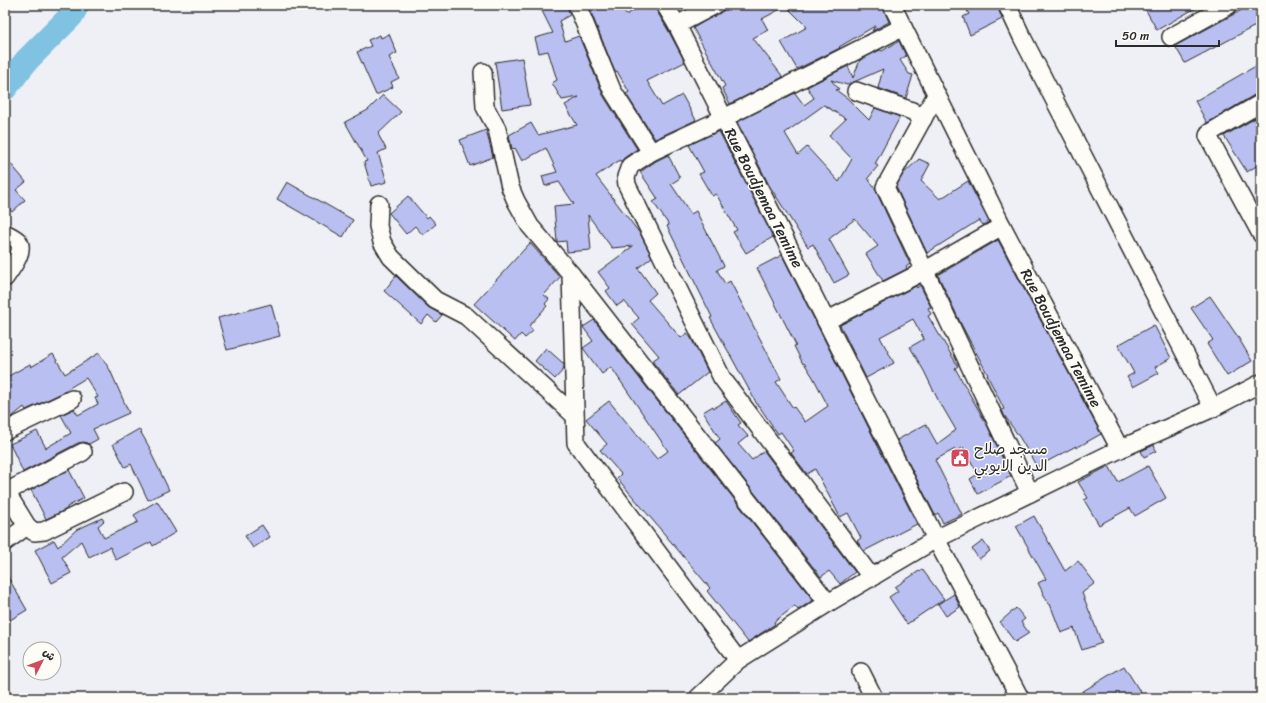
<svg xmlns="http://www.w3.org/2000/svg" width="1266" height="703" font-family="Sriracha,'Playpen Sans Arabic',sans-serif">
	<rect width="100%" height="100%" fill="#eff0f6"/>
	<filter id="ink" filterUnits="userSpaceOnUse"><feTurbulence type="fractalNoise" baseFrequency=".025" numOctaves="2"/><feDisplacementMap in="SourceGraphic" scale="8" xChannelSelector="R" yChannelSelector="G"/><feConvolveMatrix kernelMatrix="1 2 1 2 8 2 1 2 1" color-interpolation-filters="sRGB"/></filter>
	<g filter="url(#ink)">
		<g fill="none" stroke-linecap="round" stroke-linejoin="round">
			<!-- river -->
			<path stroke="#80c2e1" stroke-width="25" d="M 5,88 L 27,60 L 71,16 L 77,5"/>
		</g>
		<!-- building -->
		<g fill="#b9bff0" stroke="#2b2b2b" fill-rule="evenodd">
			<path d="M 539,5 L 567,5 L 570,15 L 559,21 L 565,41 L 579,36 L 603,95 L 637,149 L 624,158 L 621,162 L 620,160 L 596,176 L 641,235 L 652,257 L 638,268 L 656,293 L 648,300 L 681,338 L 687,333 L 691,338 L 708,372 L 679,395 L 652,361 L 659,356 L 632,324 L 639,318 L 624,301 L 617,306 L 606,291 L 610,288 L 598,272 L 633,246 L 612,248 L 588,215 L 591,250 L 567,252 L 566,241 L 557,242 L 554,206 L 574,204 L 559,182 L 545,186 L 542,176 L 557,172 L 546,148 L 522,161 L 515,148 L 512,149 L 509,135 L 531,123 L 538,135 L 577,125 L 565,105 L 579,97 L 562,100 L 552,83 L 557,80 L 548,51 L 539,53 L 535,38 L 553,33 Z"/>
			<path d="M 588,5 L 621,5 L 626,15 L 643,5 L 655,5 L 656,10 L 668,30 L 685,62 L 647,81 L 662,106 L 682,95 L 696,120 L 655,139 L 626,94 L 629,92 L 617,71 L 615,72 Z"/>
			<path d="M 733,5 L 882,5 L 889,22 L 872,31 L 875,26 L 839,47 L 840,48 L 797,69 L 781,42 L 807,27 L 786,6 L 762,19 L 768,30 L 753,38 L 783,77 L 730,104 L 722,88 L 725,86 L 693,28 Z"/>
			<path d="M 973,5 L 997,5 L 1002,19 L 970,35 L 963,17 L 969,14 L 966,9 Z"/>
			<path d="M 1143,5 L 1201,5 L 1157,30 Z"/>
			<path d="M 1251,5 L 1261,5 L 1261,23 L 1185,63 L 1175,46 Z"/>
			<path d="M 389,34 L 397,53 L 389,57 L 399,78 L 391,82 L 393,87 L 376,95 L 357,52 L 371,46 L 368,40 L 380,35 L 381,38 Z"/>
			<path d="M 899,41 L 906,56 L 900,60 L 909,74 L 913,75 L 906,98 L 878,88 L 883,69 L 847,85 L 831,80 L 839,89 L 836,90 L 847,98 L 869,120 L 875,108 L 900,117 L 875,164 L 878,166 L 868,178 L 875,189 L 910,264 L 906,267 L 907,269 L 883,281 L 866,254 L 878,246 L 855,219 L 829,239 L 849,275 L 834,283 L 813,244 L 808,247 L 769,185 L 737,122 L 795,93 L 804,105 L 814,98 L 807,87 L 848,66 L 853,78 L 860,60 L 880,50 L 882,51 ZM 824,105 L 846,119 L 829,135 L 852,159 L 839,182 L 807,147 L 798,155 L 785,133 Z"/>
			<path d="M 522,58 L 530,105 L 502,109 L 495,62 Z"/>
			<path d="M 1261,63 L 1261,93 L 1256,94 L 1207,123 L 1195,101 Z"/>
			<path d="M 383,95 L 401,112 L 378,134 L 386,149 L 378,153 L 387,182 L 371,186 L 364,162 L 367,161 L 345,122 L 368,110 Z"/>
			<path d="M 1261,115 L 1261,163 L 1247,172 L 1224,136 Z"/>
			<path d="M 486,130 L 493,157 L 470,166 L 460,140 Z"/>
			<path d="M 719,131 L 773,237 L 746,253 L 733,232 L 737,230 L 716,194 L 712,196 L 699,174 L 704,172 L 689,145 Z"/>
			<path d="M 668,155 L 680,178 L 671,184 L 691,214 L 696,211 L 724,266 L 717,270 L 725,284 L 730,281 L 781,379 L 776,382 L 793,408 L 794,407 L 805,422 L 828,406 L 813,377 L 804,363 L 803,364 L 794,346 L 796,345 L 757,268 L 782,255 L 917,524 L 864,551 L 857,541 L 861,538 L 848,513 L 840,517 L 815,469 L 807,474 L 791,453 L 794,451 L 781,432 L 778,434 L 759,406 L 758,406 L 710,318 L 712,317 L 667,226 L 669,225 L 653,202 L 658,199 L 640,172 L 656,161 Z"/>
			<path d="M 5,157 L 26,182 L 16,190 L 25,200 L 12,212 L 5,204 L 5,202 L 9,198 L 8,197 L 5,200 Z"/>
			<path d="M 919,159 L 930,164 L 921,181 L 940,199 L 968,181 L 989,222 L 983,225 L 979,220 L 927,253 L 896,187 L 903,174 Z"/>
			<path d="M 287,182 L 353,220 L 343,237 L 277,199 Z"/>
			<path d="M 408,196 L 427,218 L 429,216 L 436,224 L 423,235 L 415,226 L 406,234 L 389,213 Z"/>
			<path d="M 998,240 L 1101,434 L 1076,448 L 1076,446 L 1037,467 L 1020,438 L 1004,415 L 1002,410 L 1004,409 L 987,375 L 988,375 L 961,324 L 938,275 Z"/>
			<path d="M 530,243 L 560,277 L 544,295 L 549,299 L 545,304 L 547,306 L 529,326 L 533,331 L 525,338 L 521,334 L 515,341 L 474,304 Z"/>
			<path d="M 396,276 L 428,307 L 442,315 L 436,322 L 428,315 L 421,324 L 384,291 Z"/>
			<path d="M 920,285 L 931,307 L 928,308 L 931,314 L 928,316 L 958,366 L 955,368 L 987,425 L 1011,476 L 978,494 L 970,479 L 978,474 L 963,447 L 957,452 L 955,449 L 935,460 L 962,514 L 943,523 L 938,513 L 935,515 L 897,440 L 926,424 L 937,444 L 956,430 L 942,406 L 941,406 L 924,371 L 910,347 L 924,339 L 913,319 L 880,337 L 894,363 L 866,378 L 840,325 L 916,286 L 917,288 Z"/>
			<path d="M 1210,296 L 1238,337 L 1252,361 L 1227,376 L 1207,344 L 1213,340 L 1191,308 Z"/>
			<path d="M 271,304 L 280,336 L 227,350 L 218,318 Z"/>
			<path d="M 594,320 L 813,600 L 798,610 L 795,606 L 774,622 L 775,624 L 748,642 L 707,591 L 710,588 L 617,478 L 621,474 L 600,450 L 607,444 L 586,419 L 609,401 L 657,459 L 668,451 L 611,367 L 602,374 L 583,348 L 593,341 L 583,327 Z"/>
			<path d="M 1154,325 L 1171,358 L 1155,367 L 1159,373 L 1133,387 L 1127,377 L 1134,373 L 1118,345 Z"/>
			<path d="M 546,348 L 564,364 L 564,369 L 555,379 L 535,361 Z"/>
			<path d="M 99,353 L 110,370 L 129,413 L 93,429 L 98,439 L 89,444 L 84,442 L 78,443 L 23,472 L 10,444 L 37,431 L 46,448 L 71,433 L 61,415 L 74,409 L 78,415 L 98,404 L 95,398 L 98,397 L 86,378 L 64,391 L 64,392 L 26,410 L 24,407 L 13,416 L 5,420 L 5,378 L 30,364 L 31,367 L 53,354 L 65,374 Z"/>
			<path d="M 726,401 L 741,423 L 738,425 L 748,436 L 738,444 L 752,460 L 764,451 L 855,572 L 840,584 L 829,571 L 821,577 L 715,443 L 720,439 L 703,412 L 713,406 L 714,408 Z"/>
			<path d="M 139,429 L 152,452 L 151,453 L 169,490 L 148,500 L 131,464 L 125,467 L 113,444 Z"/>
			<path d="M 1154,445 L 1156,451 L 1144,457 L 1141,451 Z"/>
			<path d="M 1109,466 L 1118,482 L 1148,466 L 1166,498 L 1135,516 L 1130,508 L 1099,525 L 1084,500 L 1088,498 L 1078,482 Z"/>
			<path d="M 69,470 L 84,498 L 67,507 L 67,509 L 46,519 L 31,490 Z"/>
			<path d="M 157,501 L 176,532 L 153,546 L 151,542 L 116,560 L 110,547 L 89,557 L 81,541 L 62,557 L 71,573 L 52,583 L 35,550 L 54,540 L 58,547 L 76,530 L 102,518 L 104,521 L 98,526 L 104,538 L 138,522 L 134,515 Z"/>
			<path d="M 1034,516 L 1065,571 L 1078,561 L 1095,583 L 1082,593 L 1102,643 L 1082,650 L 1074,628 L 1061,633 L 1050,604 L 1049,605 L 1038,583 L 1046,579 L 1016,526 Z"/>
			<path d="M 262,525 L 270,537 L 253,548 L 245,536 Z"/>
			<path d="M 983,541 L 990,551 L 979,559 L 972,549 Z"/>
			<path d="M 922,569 L 944,599 L 907,624 L 889,597 L 898,591 L 895,587 Z"/>
			<path d="M 5,572 L 27,610 L 5,623 Z"/>
			<path d="M 954,594 L 960,607 L 946,616 L 938,604 Z"/>
			<path d="M 1016,608 L 1025,619 L 1021,622 L 1029,633 L 1015,642 L 1000,622 Z"/>
			<path d="M 1124,666 L 1144,698 L 1072,698 Z"/>
		</g>
		<g fill="none" stroke-linecap="round" stroke-linejoin="round">
			<!-- minor casing -->
			<g stroke="#2b2b2b" stroke-width="20">
				<g id="minor">
					<path d="M 577,5 L 612,90 L 651,152"/>
					<path d="M 665,5 L 677,25 L 936,539 L 1020,698"/>
					<path d="M 892,5 L 1002,226 L 1120,449"/>
					<path d="M 1007,5 L 1022,37 L 1213,408"/>
					<path d="M 677,25 L 715,5"/>
					<path d="M 1171,37 L 1229,5"/>
					<path d="M 483,72 L 485,107 L 497,129 L 510,187 L 516,201 L 530,226 L 571,274 L 828,603"/>
					<path d="M 856,91 L 912,111 L 923,119"/>
					<path d="M 936,95 L 885,187 L 1030,493"/>
					<path d="M 1261,103 L 1209,133 L 1208,136 L 1261,234"/>
					<path d="M 379,204 L 378,226 L 382,242 L 391,257 L 435,300 L 466,316 L 575,416"/>
					<path d="M 5,233 C 9,235 15,238 18,241 C 26,251 10,270 5,278"/>
					<path d="M 571,274 L 576,443 L 738,660"/>
					<path d="M 826,321 L 924,271 L 1002,226"/>
					<path d="M 5,431 L 72,399"/>
					<path d="M 5,490 L 27,526 L 34,532 L 44,531 L 124,492"/>
					<path d="M 6,492 L 83,452"/>
					<path d="M 5,542 L 27,526"/>
					<path d="M 872,578 L 722,378 L 627,185 L 626,177 L 630,166 L 651,152 L 724,118 L 903,27"/>
					<path d="M 861,672 L 874,698"/>
					<path d="M 698,698 L 738,660 L 828,603 L 936,539 L 1120,449 L 1213,408 L 1261,383"/>
				</g>
			</g>
			<!-- minor -->
			<use href="#minor" stroke="#fdfcf7" stroke-width="17"/>
		</g>
	</g>
	<!-- icons -->
	<defs>
		<g id="civic-square" transform="scale(1)"><rect x="-9" y="-9" width="18" height="18" rx="4" fill="#d1495b" stroke="#fdfcf7"/><path d="M-.6-6.5H3V-4.5H.6V-3L4-1V1h2V6H-6V1h2V-1L-.6-3ZM-1.2 2.5V6h2.4V2.5Z" fill="#fff"/></g>
	</defs>
	<g fill-rule="evenodd">
		<use href="#civic-square" x="960" y="458"/>
	</g>
	<g text-anchor="middle" stroke-width="3" stroke-linejoin="round" paint-order="stroke">
		<!-- street labels -->
		<g font-size="15" fill="#2b2b2b" stroke="#fdfcf7">
			<text transform="translate(764 198) rotate(63)" y="5">Rue Boudjemaa Temime</text>
			<text transform="translate(1061 338) rotate(62)" y="5">Rue Boudjemaa Temime</text>
		</g>
		<!-- poi labels -->
		<g font-size="15" fill="#2b2b2b" stroke="#fdfcf7" text-anchor="start">
			<text x="974" y="454">مسجد صلاح<tspan x="974" dy="17">الدين الايوبي</tspan></text>
		</g>
	</g>
	<!-- margin -->
	<rect width="1266" height="703" fill="none" stroke="#fdfcf7" stroke-width="20"/>
	<rect x="10" y="10" width="1246" height="683" fill="none" stroke="#2b2b2b" stroke-width="1.5" filter="url(#ink)"/>
	<!-- north arrow -->
	<g transform="translate(42 661) rotate(48)"><circle r="19" fill="#fdfcf7" stroke="#a9a8a5"/>
	<path d="M0-3L7 15L0 10L-7 15Z" fill="#d1495b"/>
	<text y="-6" font-size="11" font-weight="bold" text-anchor="middle" fill="#2b2b2b">ش</text>
	</g>
	<!-- scale -->
	<path d="M1116 40v6h103v-6" fill="none" stroke="#2b2b2b" stroke-width="2"/>
	<text x="1122" y="40" font-size="12" fill="#2b2b2b" stroke="#fdfcf7" stroke-width="3" paint-order="stroke">50 m</text>
</svg>
